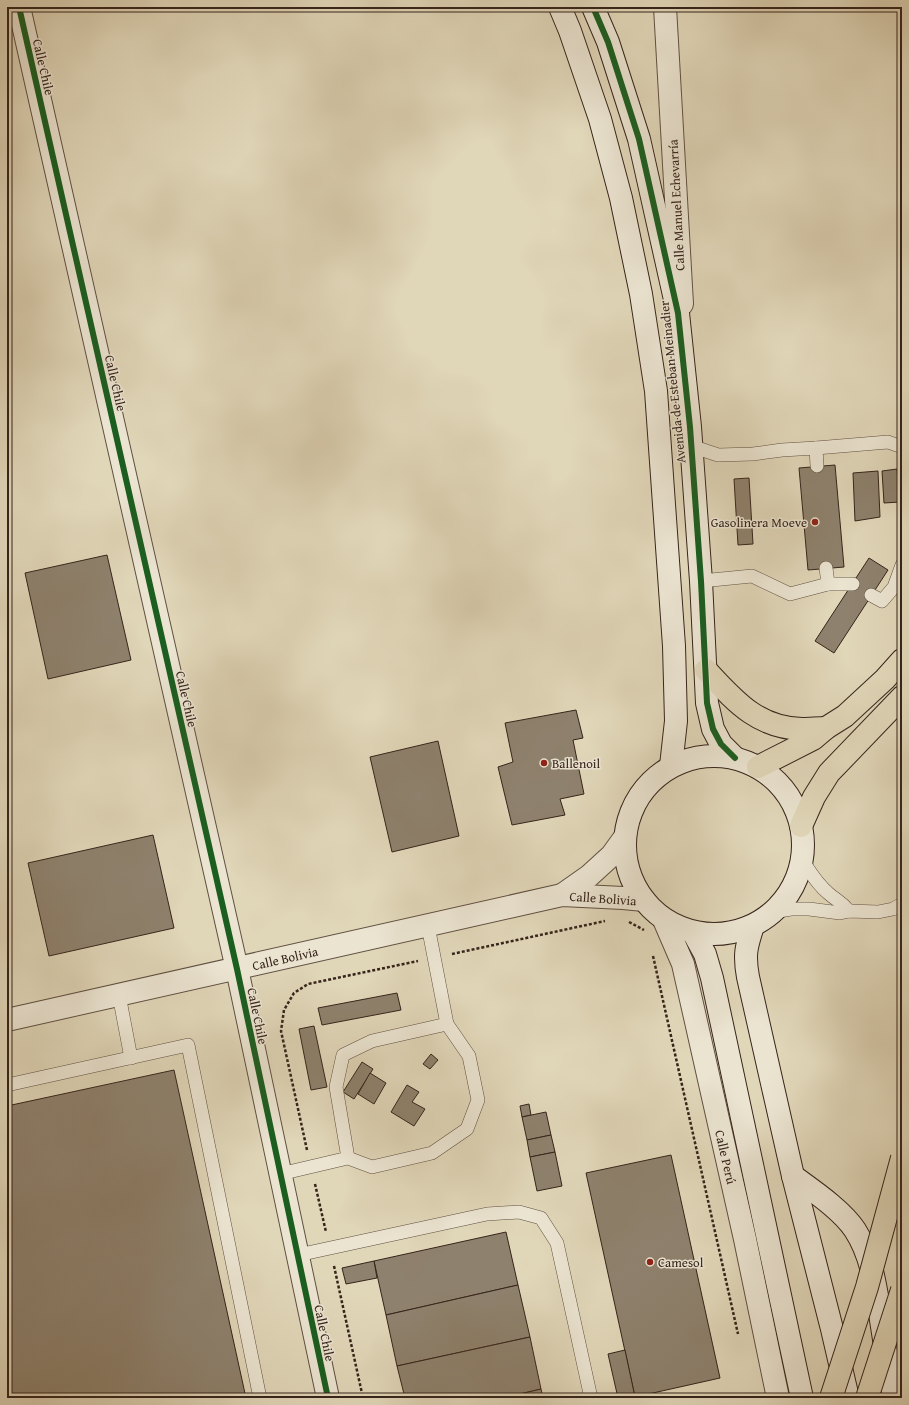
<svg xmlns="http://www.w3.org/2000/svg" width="909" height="1405" font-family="'Gentium Book Plus',serif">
	<rect width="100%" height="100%" fill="#e0d6b8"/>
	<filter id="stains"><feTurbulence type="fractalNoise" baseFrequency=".005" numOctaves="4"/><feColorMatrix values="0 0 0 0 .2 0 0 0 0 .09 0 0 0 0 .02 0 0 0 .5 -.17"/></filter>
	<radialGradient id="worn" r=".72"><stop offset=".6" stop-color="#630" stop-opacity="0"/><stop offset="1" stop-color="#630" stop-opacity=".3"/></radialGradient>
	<!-- building -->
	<g fill="#8e816d" stroke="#36241b">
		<path d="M 835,465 L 844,567 L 808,570 L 799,468 Z"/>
		<path d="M 897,469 L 900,502 L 884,503 L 882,471 Z"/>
		<path d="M 878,471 L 880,517 L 855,521 L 853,473 Z"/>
		<path d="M 749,478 L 753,544 L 738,545 L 734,479 Z"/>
		<path d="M 107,555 L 131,660 L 48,679 L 25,573 Z"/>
		<path d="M 869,558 L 888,570 L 834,653 L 815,641 Z"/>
		<path d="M 576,710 L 583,738 L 573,740 L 584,794 L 560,799 L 565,815 L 512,825 L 498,767 L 513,762 L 505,723 Z"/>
		<path d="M 438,741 L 459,836 L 392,852 L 370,757 Z"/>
		<path d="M 153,835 L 174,928 L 49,956 L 28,863 Z"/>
		<path d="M 397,993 L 401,1010 L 322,1025 L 318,1008 Z"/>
		<path d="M 314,1026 L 327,1087 L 311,1090 L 299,1029 Z"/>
		<path d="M 431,1054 L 438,1060 L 430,1069 L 423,1064 Z"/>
		<path d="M 362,1062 L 373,1069 L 354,1099 L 343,1092 Z"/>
		<path d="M 174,1070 L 246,1398 L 11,1398 L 7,1378 L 7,1106 Z"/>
		<path d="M 370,1073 L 386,1083 L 374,1104 L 358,1094 Z"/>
		<path d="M 407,1085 L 419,1092 L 412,1102 L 425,1109 L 414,1126 L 391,1112 Z"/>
		<path d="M 529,1104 L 531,1115 L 522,1117 L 520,1106 Z"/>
		<path d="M 546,1112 L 551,1135 L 527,1140 L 522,1117 Z"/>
		<path d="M 551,1135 L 555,1152 L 530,1157 L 527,1140 Z"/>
		<path d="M 555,1152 L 562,1186 L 537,1191 L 530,1157 Z"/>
		<path d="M 671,1155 L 720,1378 L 635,1397 L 586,1173 Z"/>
		<path d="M 506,1232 L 518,1285 L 386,1315 L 374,1261 Z"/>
		<path d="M 374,1261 L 377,1278 L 346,1284 L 342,1268 Z"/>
		<path d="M 518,1285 L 530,1337 L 397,1366 L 386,1315 Z"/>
		<path d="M 530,1337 L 541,1389 L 503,1398 L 405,1398 L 397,1366 Z"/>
		<path d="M 625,1350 L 635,1397 L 618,1398 L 608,1354 Z"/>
		<path d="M 541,1389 L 543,1398 L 503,1398 Z"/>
	</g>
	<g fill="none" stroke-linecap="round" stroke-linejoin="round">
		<!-- lane casing -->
		<g stroke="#605042" stroke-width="14">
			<g id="lane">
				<path d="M 691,446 L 718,455 L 753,454 L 782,450 L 816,448 L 817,466"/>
				<path d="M 816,448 L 888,442 L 902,447"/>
				<path d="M 701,581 L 752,576 L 790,594 L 828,584 L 826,568"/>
				<path d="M 828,584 L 853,584"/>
				<path d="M 871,595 L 882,601 L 894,587 L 902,565"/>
				<path d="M 802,860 C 810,872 817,884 828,893 C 837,901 841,901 849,911"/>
				<path d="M 773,912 L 791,909 L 809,909 L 840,913 L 849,911 L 878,912 L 893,909 L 902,904"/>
				<path d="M 428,926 L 447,1024"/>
				<path d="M 119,995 L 131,1058"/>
				<path d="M 7,1085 L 188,1045 L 260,1398"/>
				<path d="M 280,1174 L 348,1158 L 372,1167 L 432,1153 L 467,1129 L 478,1100 L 469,1056 L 447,1024 L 372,1041 L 343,1055 L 336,1087 L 348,1158"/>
				<path d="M 298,1255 L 487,1214 L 519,1212 L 541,1218 L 557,1243 L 591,1398"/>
			</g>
		</g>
		<!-- street casing -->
		<g stroke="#605042" stroke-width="24">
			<g id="street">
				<path d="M 19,7 L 237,969 L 328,1398"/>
				<path d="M 665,7 L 682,304"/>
				<path d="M 562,895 L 589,876 L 612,855 L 625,837"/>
				<path d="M 664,920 L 683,964 L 745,1239 L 778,1398"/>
				<path d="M 7,1020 L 562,895 L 623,898 L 644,900"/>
			</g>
		</g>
		<!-- secondary casing -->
		<g stroke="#36241b" stroke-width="24">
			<g id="secondary">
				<path d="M 560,7 L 570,31 L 600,119 L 621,198 L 641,294 L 656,391 L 674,646 L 676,721 L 671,766"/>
				<path d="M 593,7 L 608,42 L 639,139 L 678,313 L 690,427 L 701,581 L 707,703 L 713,729 L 721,744 L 735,758"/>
				<circle cx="714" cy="845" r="89"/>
				<path d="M 753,926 C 746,947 744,955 748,977 L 793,1176 L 832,1329 L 848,1398"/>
				<path d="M 693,932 L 705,954 L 712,978 L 802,1398"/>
				<path d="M 793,1176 C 812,1190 842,1210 855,1230 C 872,1256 876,1289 881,1320 C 885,1346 889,1372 894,1398"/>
			</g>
		</g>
		<!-- highway casing -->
		<g stroke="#36241b" stroke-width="24">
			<g id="highway">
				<path d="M 706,670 C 734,700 757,728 802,729 C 810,729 818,728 826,728"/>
				<path d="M 758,767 L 813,739 L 826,728 L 845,716 L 885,679 L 902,660"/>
				<path d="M 801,826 L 814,797 L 829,773 L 902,697"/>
			</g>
		</g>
		<!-- path -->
		<g stroke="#36241b" stroke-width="2.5" stroke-dasharray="3 2" stroke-linecap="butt">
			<path d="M 629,922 L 644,930"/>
			<path d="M 452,954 L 605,921"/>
			<path d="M 653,956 L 738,1334"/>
			<path d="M 307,1150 L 281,1031 L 284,1010 L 294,993 L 308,984 L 418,961"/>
			<path d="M 315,1184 L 326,1232"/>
			<path d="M 334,1266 L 363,1398"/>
		</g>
		<!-- lane -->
		<use href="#lane" stroke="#ebe4d1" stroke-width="13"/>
		<!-- street -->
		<use href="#street" stroke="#ebe4d1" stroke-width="22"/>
		<!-- secondary -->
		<use href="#secondary" stroke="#ebe4d1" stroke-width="22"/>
		<!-- highway -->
		<use href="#highway" stroke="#e0d6b8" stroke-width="22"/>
		<!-- highway-bridge casing -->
		<g stroke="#36241b" stroke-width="24" stroke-linecap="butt">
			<g id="highway-bridge">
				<path d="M 831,1398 L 867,1287 L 902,1158"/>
				<path d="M 867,1398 L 902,1290"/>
			</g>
		</g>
		<!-- highway-bridge -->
		<use href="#highway-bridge" stroke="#e0d6b8" stroke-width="22"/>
		<!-- cycleway casing -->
		<g stroke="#ebe4d1" stroke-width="8">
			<g id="cycleway">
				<path d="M 19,7 L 237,969 L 328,1398"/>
				<path d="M 593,7 L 608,42 L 639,139 L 678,313 L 690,427 L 701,581 L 707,703 L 713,729 L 721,744 L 735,758"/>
			</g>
		</g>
		<!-- cycleway -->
		<use href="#cycleway" stroke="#1b5e20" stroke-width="6"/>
	</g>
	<!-- markers -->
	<g fill="#8f2418" stroke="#ebe4d1" stroke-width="1.5">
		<circle cx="815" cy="522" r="4"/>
		<circle cx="544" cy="763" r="4"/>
		<circle cx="650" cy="1262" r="4"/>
	</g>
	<g text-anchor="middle" stroke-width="3" stroke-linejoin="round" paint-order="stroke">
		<!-- street labels -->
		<g font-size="13" fill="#36241b" stroke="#ebe4d1">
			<text transform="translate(44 67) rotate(77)" y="5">Calle Chile</text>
			<text transform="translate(676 205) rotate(-93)" y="5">Calle Manuel Echevarría</text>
			<text transform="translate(672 382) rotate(-96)" y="5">Avenida de Esteban Meinadier</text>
			<text transform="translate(116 383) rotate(77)" y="5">Calle Chile</text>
			<text transform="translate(187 699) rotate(77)" y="5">Calle Chile</text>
			<text transform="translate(603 898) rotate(4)" y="5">Calle Bolivia</text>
			<text transform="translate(285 958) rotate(-13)" y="5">Calle Bolivia</text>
			<text transform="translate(258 1016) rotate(78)" y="5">Calle Chile</text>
			<text transform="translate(726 1157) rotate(77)" y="5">Calle Perú</text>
			<text transform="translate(325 1333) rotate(78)" y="5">Calle Chile</text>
		</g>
		<!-- poi labels -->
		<g font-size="13" fill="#36241b" stroke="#ebe4d1" text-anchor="start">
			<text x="807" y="527" text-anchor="end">Gasolinera Moeve</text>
			<text x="552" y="768">Ballenoil</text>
			<text x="658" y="1267">Camesol</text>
		</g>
	</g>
	<!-- margin -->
	<rect width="909" height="1405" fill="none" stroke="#e0d6b8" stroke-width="24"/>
	<rect x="8" y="8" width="893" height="1389" fill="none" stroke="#36241b" stroke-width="2"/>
	<rect x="12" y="12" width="885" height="1381" fill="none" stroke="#36241b"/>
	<rect width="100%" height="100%" filter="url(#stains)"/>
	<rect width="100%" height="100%" fill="url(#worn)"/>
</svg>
